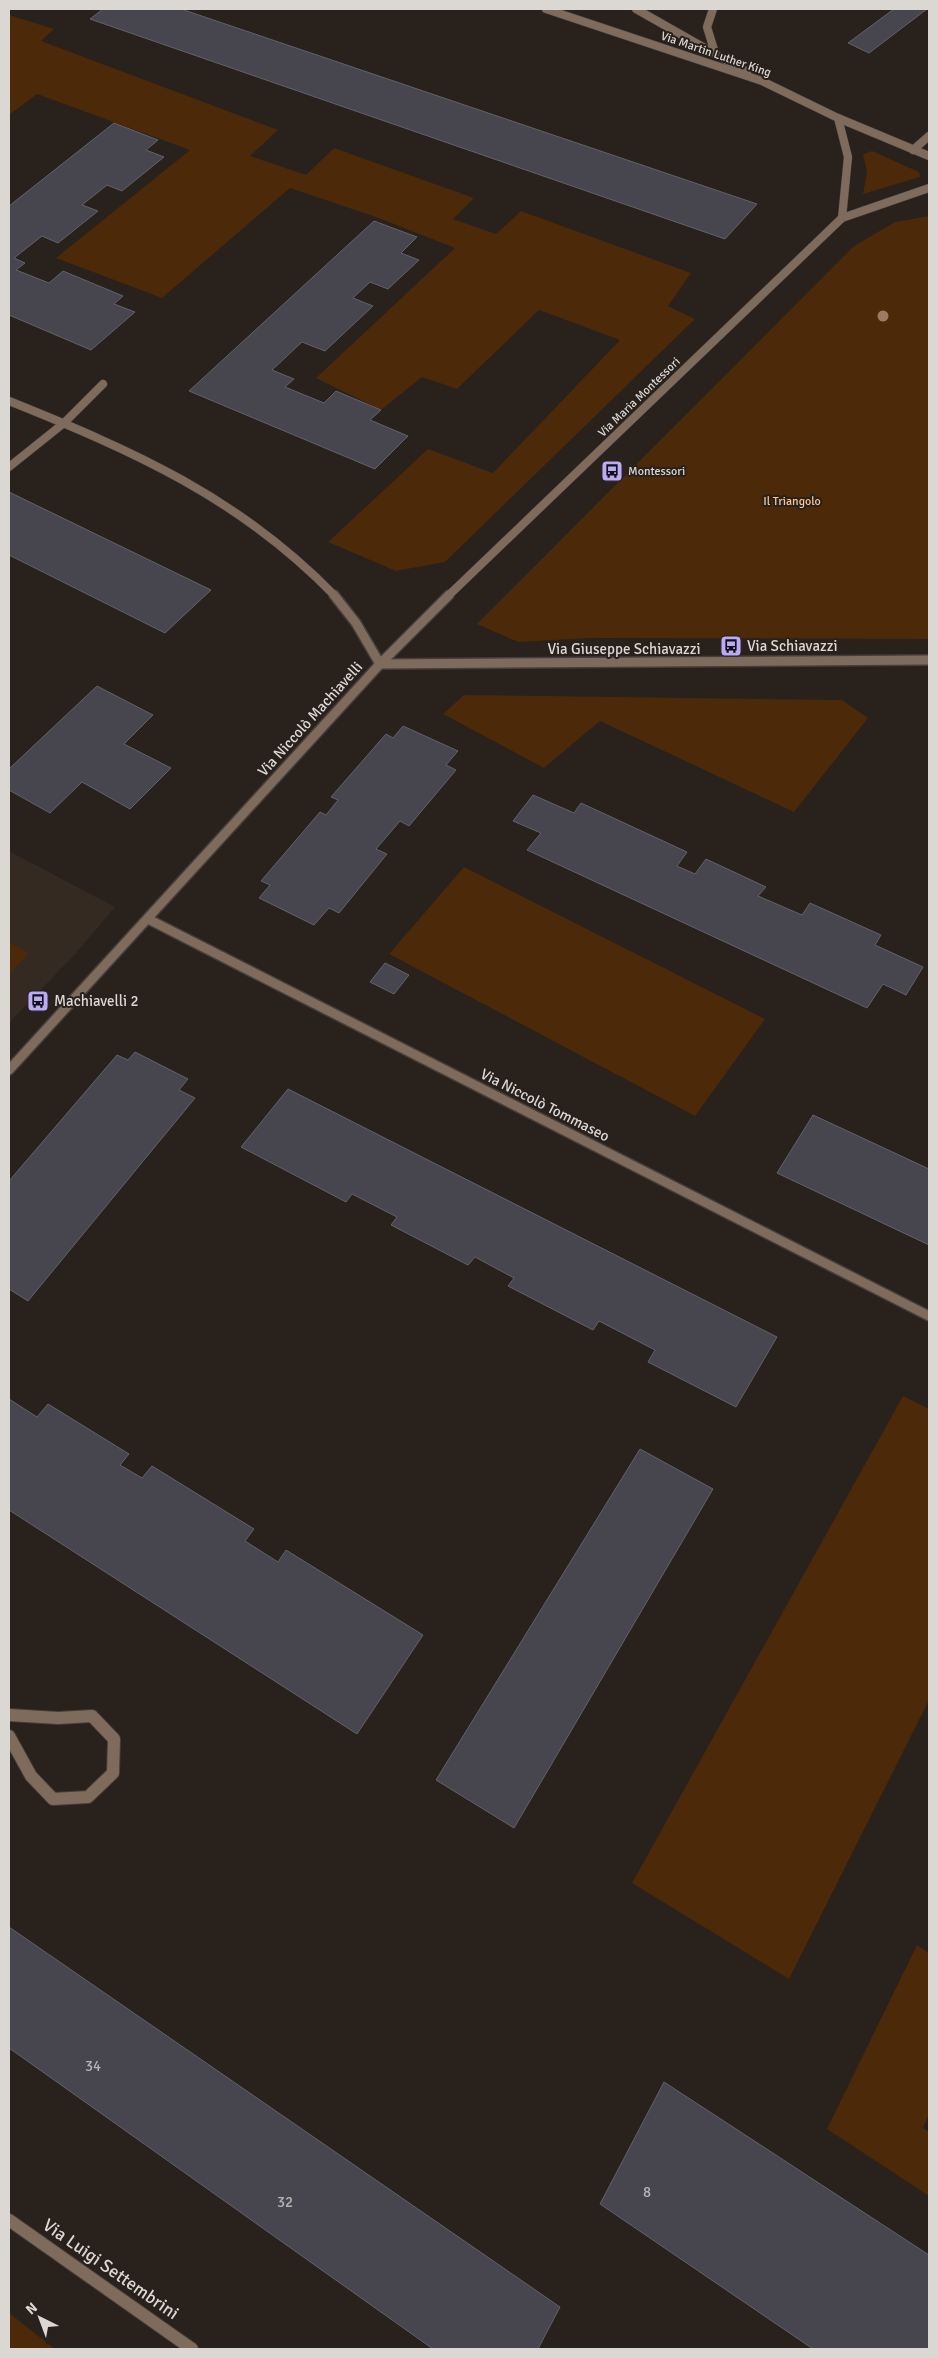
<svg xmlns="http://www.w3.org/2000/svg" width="938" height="2358" font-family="Signika,sans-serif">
	<rect width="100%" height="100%" fill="#28211c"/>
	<!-- built -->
	<path fill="#352a21" d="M 9,851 L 115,907 L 77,952 L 9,1023 Z"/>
	<!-- green -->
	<g fill="#4b2909">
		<path d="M 9,15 L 54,29 L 41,41 L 278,130 L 250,156 L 306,175 L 334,148 L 474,198 L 453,219 L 496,234 L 521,211 L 691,273 L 668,306 L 695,319 L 445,562 L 396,571 L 328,542 L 428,449 L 493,473 L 620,340 L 539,310 L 457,389 L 422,377 L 381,410 L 316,378 L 455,248 L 376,217 L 290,188 L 162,298 L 56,258 L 190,150 L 37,94 L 9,115 Z"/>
		<path d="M 872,151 L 919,172 L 920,177 L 863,194 L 867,172 L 863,154 Z"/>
		<path d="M 929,216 L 929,639 L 591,638 L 518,642 L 477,624 L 854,246 L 895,222 Z"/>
		<path d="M 464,695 L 842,700 L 868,718 L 794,812 L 600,721 L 544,768 L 443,714 Z"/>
		<path d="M 464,867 L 765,1019 L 695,1116 L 389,954 Z"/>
		<path d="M 9,942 L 29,953 L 9,974 Z"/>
		<path d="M 903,1396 L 929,1409 L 929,1700 L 789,1979 L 632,1883 Z"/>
		<path d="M 917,1945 L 929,1953 L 929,2114 L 923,2128 L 929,2132 L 929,2196 L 827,2129 Z"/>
		<path d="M 9,2313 L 55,2349 L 9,2349 Z"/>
	</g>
	<!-- building -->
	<g fill="#47464e" stroke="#63616a">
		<path d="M 103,9 L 181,9 L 757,204 L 725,239 L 90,19 Z"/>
		<path d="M 894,9 L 927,9 L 869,53 L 848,43 Z"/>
		<path d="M 114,123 L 158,140 L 146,150 L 164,157 L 122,191 L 107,185 L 82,205 L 98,211 L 58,243 L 42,236 L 14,258 L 25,263 L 16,270 L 49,283 L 63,271 L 123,296 L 114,304 L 135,312 L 91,350 L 9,315 L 9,206 Z"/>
		<path d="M 374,221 L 417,237 L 401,253 L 419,260 L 388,289 L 370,282 L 353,298 L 373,306 L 325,351 L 302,342 L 272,370 L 294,379 L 285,387 L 324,403 L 336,391 L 381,410 L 370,420 L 408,436 L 375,469 L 189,391 Z"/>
		<path d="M 9,492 L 211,590 L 165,633 L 9,555 Z"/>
		<path d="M 97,686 L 153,715 L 124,744 L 171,768 L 130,809 L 82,782 L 50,813 L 9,790 L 9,769 Z"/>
		<path d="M 403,726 L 458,751 L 446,765 L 456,770 L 409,826 L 400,821 L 376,849 L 387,854 L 339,913 L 329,908 L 314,925 L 259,898 L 270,885 L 261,881 L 320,812 L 326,815 L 338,800 L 331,797 L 386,734 L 393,738 Z"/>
		<path d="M 533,795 L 574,813 L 581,803 L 687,852 L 677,866 L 695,874 L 706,859 L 766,887 L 758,896 L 802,915 L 810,903 L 881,935 L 875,945 L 923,967 L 906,995 L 883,984 L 867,1008 L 527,850 L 541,833 L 513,821 Z"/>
		<path d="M 385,963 L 409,975 L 394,994 L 370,982 Z"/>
		<path d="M 135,1052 L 188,1079 L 179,1090 L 195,1098 L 28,1301 L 9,1289 L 9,1181 L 117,1055 L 128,1060 Z"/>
		<path d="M 288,1089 L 777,1337 L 736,1407 L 648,1362 L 655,1350 L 599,1321 L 593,1330 L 508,1286 L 514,1278 L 475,1257 L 468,1265 L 391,1225 L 397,1217 L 352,1194 L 346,1202 L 241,1147 Z"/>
		<path d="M 813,1115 L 929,1169 L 929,1245 L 777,1173 Z"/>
		<path d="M 9,1399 L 37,1417 L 48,1404 L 129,1454 L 120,1465 L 142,1478 L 152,1466 L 254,1529 L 245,1541 L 278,1562 L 286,1550 L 423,1635 L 357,1734 L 9,1510 Z"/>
		<path d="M 640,1449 L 713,1489 L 514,1828 L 436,1780 Z"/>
		<path d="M 9,1927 L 560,2307 L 538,2349 L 433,2349 L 9,2048 Z"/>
		<path d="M 664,2082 L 929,2255 L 929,2349 L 813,2349 L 600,2204 Z"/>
	</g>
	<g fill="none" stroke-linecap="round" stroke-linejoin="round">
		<!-- lane-far1 casing -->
		<g stroke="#453e39" stroke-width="9">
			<g id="lane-far1">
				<path d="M 913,150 L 929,136"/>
				<path d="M 9,467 L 64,423 L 103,384"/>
			</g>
		</g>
		<!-- lane casing -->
		<g stroke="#453e39" stroke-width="14">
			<path id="lane" d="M 9,1715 L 58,1718 L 92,1716 L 114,1739 L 113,1773 L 88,1797 L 53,1799 L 31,1776 L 9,1736"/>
		</g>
		<!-- street-far2 casing -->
		<g stroke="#453e39" stroke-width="9">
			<g id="street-far2">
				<path d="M 546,9 L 762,81 L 838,118 L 929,156"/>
				<path d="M 636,9 L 747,72"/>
				<path d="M 713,9 L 707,27 L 715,53"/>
				<path d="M 842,218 L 929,188"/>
				<path d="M 9,401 C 134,451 240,498 335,596"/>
				<path d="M 448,596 L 842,218 L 848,157 L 838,118"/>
			</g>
		</g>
		<!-- street-far1 casing -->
		<g stroke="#453e39" stroke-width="12">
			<g id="street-far1">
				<path d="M 334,595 L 356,623 L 380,664"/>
				<path d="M 380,664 L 929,660"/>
				<path d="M 148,919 L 929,1316"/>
				<path d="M 9,1070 L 380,664 L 449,595"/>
			</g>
		</g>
		<!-- street casing -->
		<g stroke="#453e39" stroke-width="14">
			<path id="street" d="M 9,2220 L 192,2349"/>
		</g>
		<!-- lane-far1 -->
		<use href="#lane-far1" stroke="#7f6b5c" stroke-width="8"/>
		<!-- lane -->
		<use href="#lane" stroke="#7f6b5c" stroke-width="12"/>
		<!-- street-far2 -->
		<use href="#street-far2" stroke="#7f6b5c" stroke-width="8"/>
		<!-- street-far1 -->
		<use href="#street-far1" stroke="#7f6b5c" stroke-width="9"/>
		<!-- street -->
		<use href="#street" stroke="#7f6b5c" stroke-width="12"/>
	</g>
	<!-- trees -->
	<circle fill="#9d7b61" cx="883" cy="316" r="5.5"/>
	<!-- icons -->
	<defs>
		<g id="bus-square" transform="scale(1.125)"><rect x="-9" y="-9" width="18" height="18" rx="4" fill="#bbaaf6" stroke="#28211c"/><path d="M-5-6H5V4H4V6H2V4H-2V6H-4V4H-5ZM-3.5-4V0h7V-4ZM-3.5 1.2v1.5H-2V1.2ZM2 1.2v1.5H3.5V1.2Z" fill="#111"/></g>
	</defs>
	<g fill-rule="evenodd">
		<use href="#bus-square" x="612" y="471"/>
		<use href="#bus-square" x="731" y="646"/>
		<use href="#bus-square" x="38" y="1001"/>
	</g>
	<g text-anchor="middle" stroke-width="4" stroke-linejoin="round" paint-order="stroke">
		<!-- far-street labels -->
		<g font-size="12" fill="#dbd7d3" stroke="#28211c">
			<text transform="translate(716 54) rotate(19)" y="4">Via Martin Luther King</text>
			<text transform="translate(639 397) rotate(-44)" y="4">Via Maria Montessori</text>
		</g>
		<!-- far-poi labels -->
		<g font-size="12" fill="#dbd7d3" stroke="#28211c" text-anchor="start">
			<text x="628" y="475">Montessori</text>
		</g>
		<!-- far-park labels -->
		<g font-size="12" fill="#fcc599" stroke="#28211c">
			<text x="792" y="505">Il Triangolo</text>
		</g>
		<!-- poi labels -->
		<g font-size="15" fill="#dbd7d3" stroke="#28211c" text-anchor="start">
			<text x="747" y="651">Via Schiavazzi</text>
			<text x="54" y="1006">Machiavelli 2</text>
		</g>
		<!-- street labels -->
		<g font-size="15" fill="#dbd7d3" stroke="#28211c">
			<text x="624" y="654">Via Giuseppe Schiavazzi</text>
			<text transform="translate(310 719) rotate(-48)" y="5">Via Niccolò Machiavelli</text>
			<text transform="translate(545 1105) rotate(27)" y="5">Via Niccolò Tommaseo</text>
		</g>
		<!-- near-number labels -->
		<g font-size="15" fill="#b6b3b2">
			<text x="93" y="2071">34</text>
			<text x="647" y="2197">8</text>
			<text x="285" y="2207">32</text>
		</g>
		<!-- near-street labels -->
		<g font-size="18" fill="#dbd7d3" stroke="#28211c">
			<text transform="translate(111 2269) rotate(35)" y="6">Via Luigi Settembrini</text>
		</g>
	</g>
	<!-- border -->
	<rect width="938" height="2358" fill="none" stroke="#dbd7d3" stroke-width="20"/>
	<!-- north arrow -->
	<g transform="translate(40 2318) rotate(318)" stroke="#28211c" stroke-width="4" paint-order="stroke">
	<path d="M0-4L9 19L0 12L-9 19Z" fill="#dbd7d3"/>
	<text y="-8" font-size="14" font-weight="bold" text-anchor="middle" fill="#dbd7d3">N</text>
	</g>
</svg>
